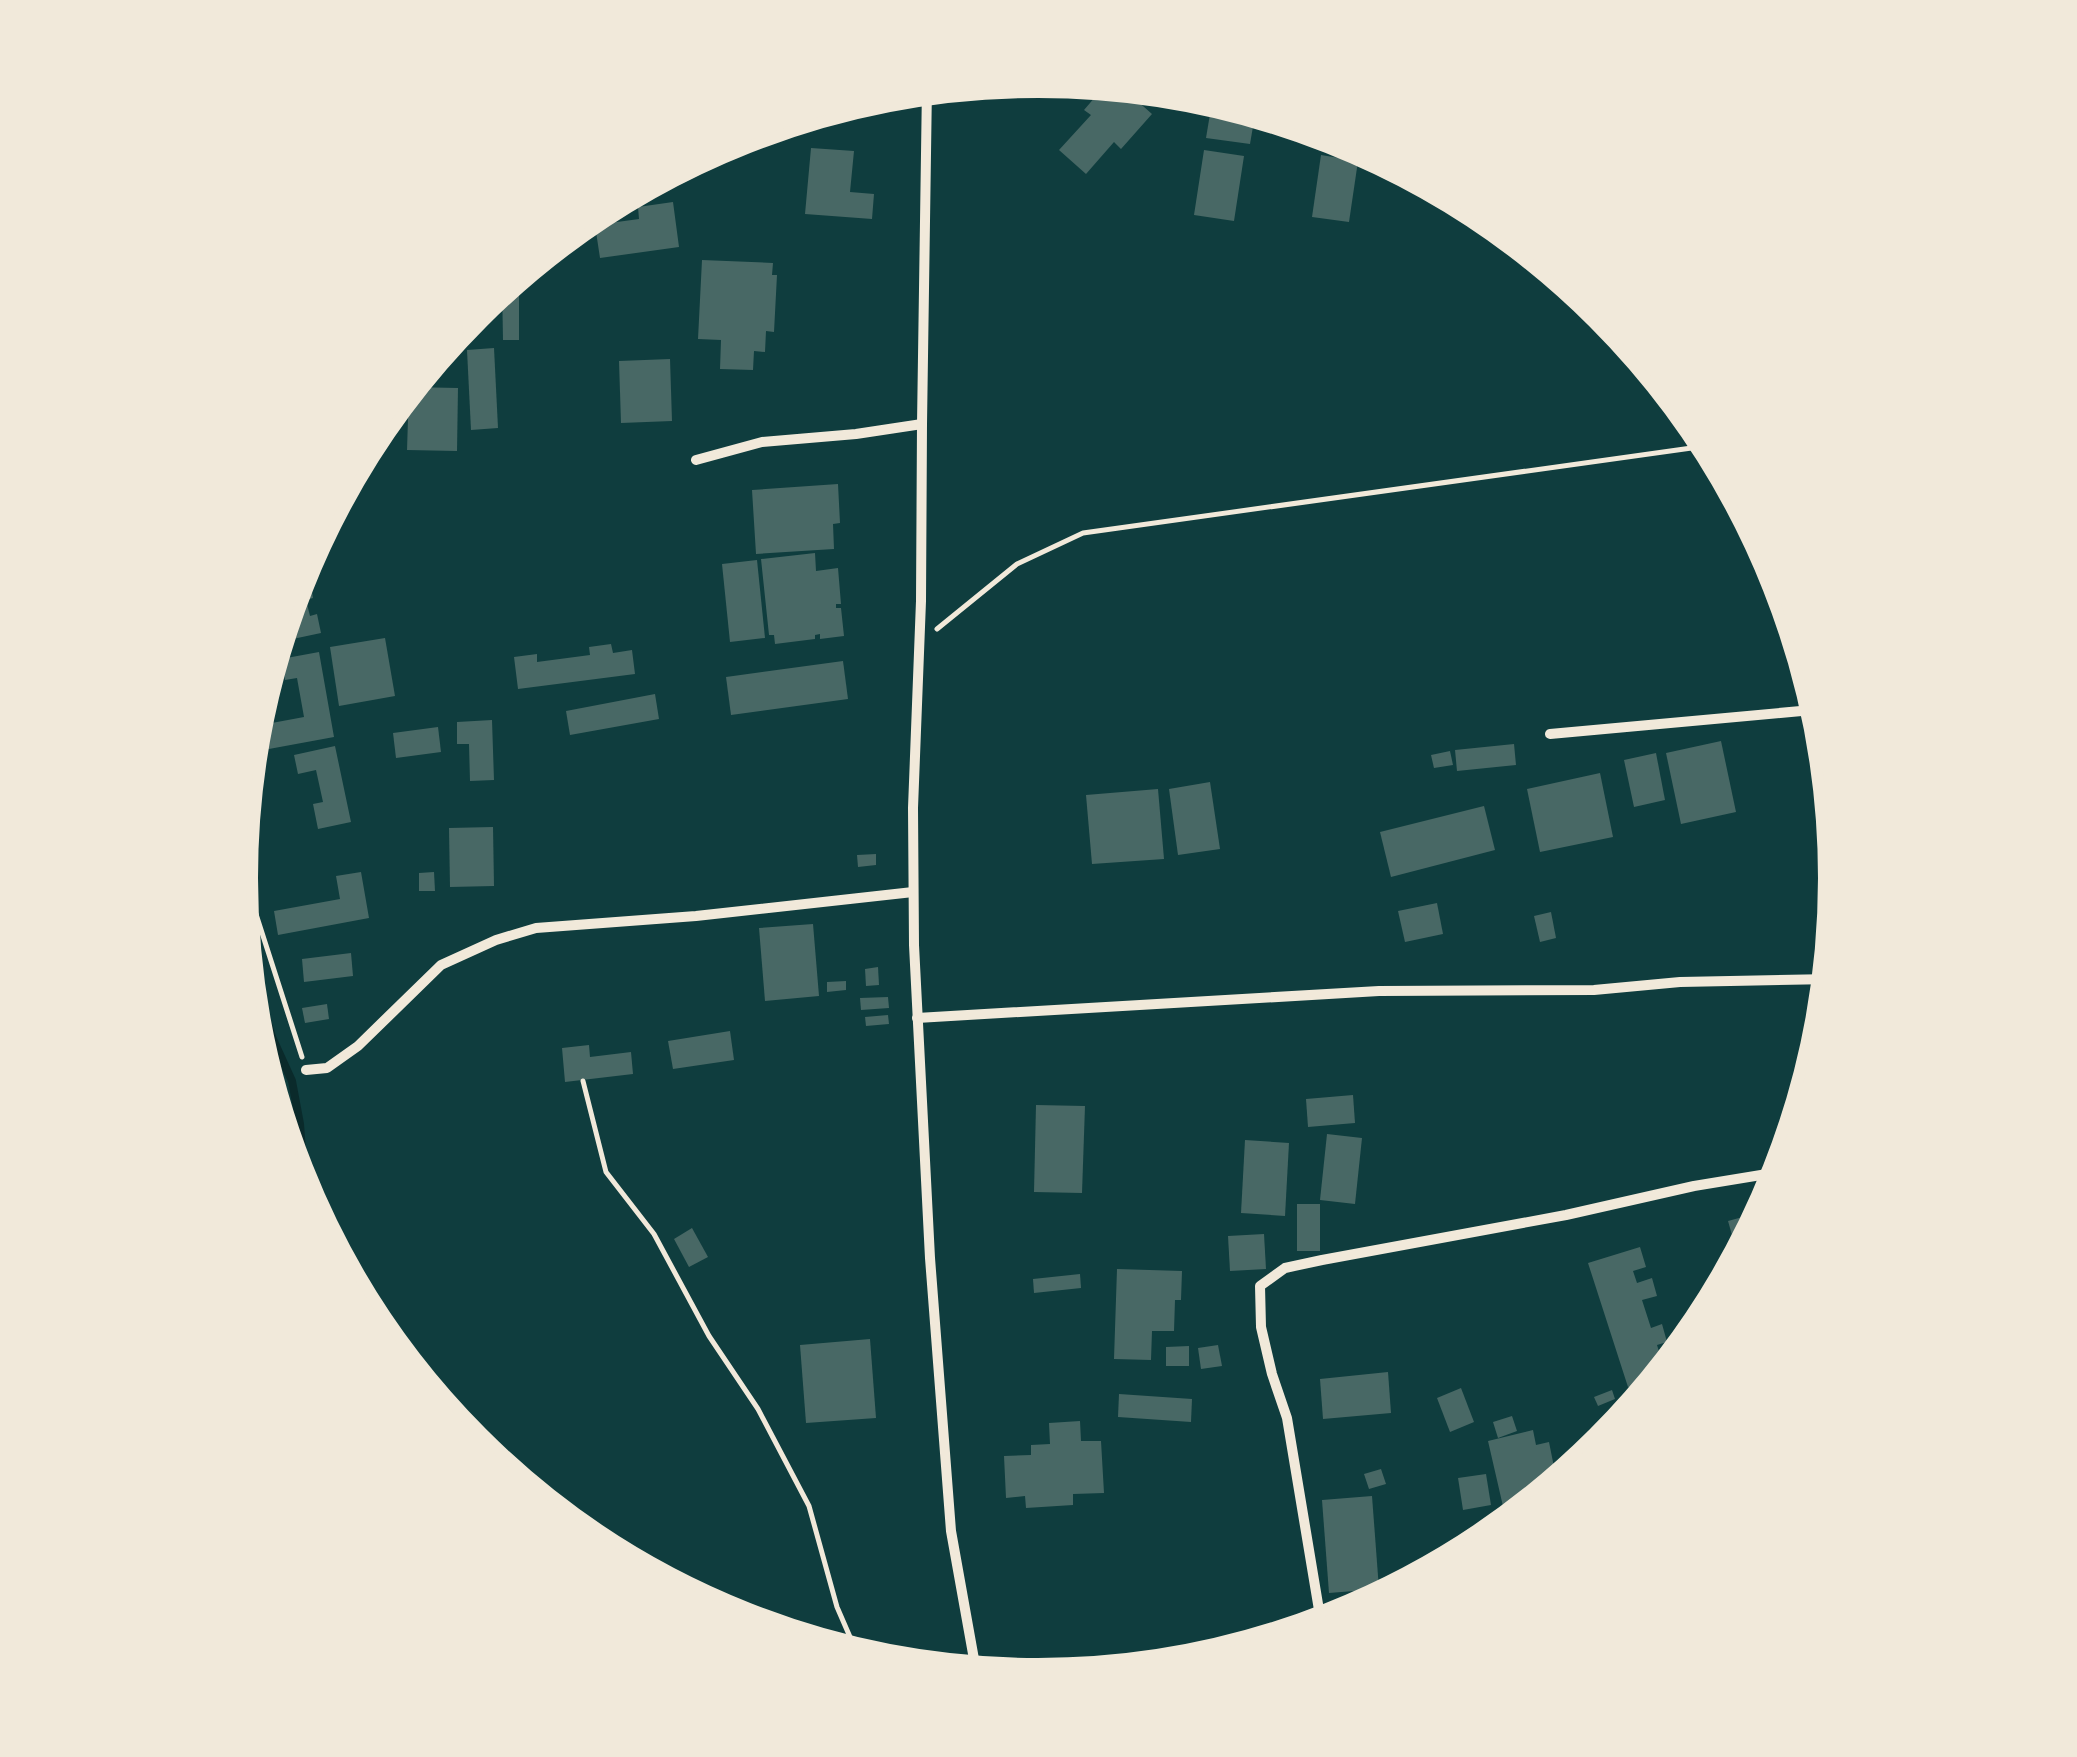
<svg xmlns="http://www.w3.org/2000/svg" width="2077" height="1757" font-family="Montserrat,sans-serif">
	<rect width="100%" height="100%" fill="#0f3d3e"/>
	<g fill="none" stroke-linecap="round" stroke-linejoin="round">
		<!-- stream -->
		<path stroke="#0a2a2b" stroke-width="8" d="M 240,931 L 272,1037 L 292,1081 L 300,1124 L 306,1204"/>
	</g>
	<!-- building -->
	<g fill="#486865">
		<path d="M 1108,82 L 1117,83 L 1152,114 L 1121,149 L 1114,142 L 1086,174 L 1059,150 L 1091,115 L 1084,110 Z"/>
		<path d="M 1213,96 L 1256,109 L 1250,144 L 1206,138 Z"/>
		<path d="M 811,148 L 854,151 L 850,192 L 874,194 L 872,219 L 805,214 Z"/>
		<path d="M 1204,150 L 1244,156 L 1234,221 L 1194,215 Z"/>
		<path d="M 1321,155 L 1358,161 L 1349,222 L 1312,217 Z"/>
		<path d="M 673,202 L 679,247 L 600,258 L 595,225 L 639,219 L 638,207 Z"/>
		<path d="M 702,260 L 773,263 L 772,275 L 777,275 L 774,332 L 766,331 L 765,352 L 754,351 L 753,370 L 720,369 L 721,340 L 698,339 Z"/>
		<path d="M 519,282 L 519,340 L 503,340 L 502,284 Z"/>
		<path d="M 494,348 L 498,428 L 471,430 L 467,350 Z"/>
		<path d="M 670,359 L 672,421 L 621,423 L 619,361 Z"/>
		<path d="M 409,387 L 458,388 L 457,451 L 407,450 Z"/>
		<path d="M 838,484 L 840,523 L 833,524 L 834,549 L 756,554 L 752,490 Z"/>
		<path d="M 815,553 L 816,571 L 838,568 L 841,604 L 836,604 L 836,608 L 841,608 L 844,636 L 820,639 L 820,634 L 815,635 L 815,639 L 775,644 L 774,635 L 769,635 L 761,559 Z"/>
		<path d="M 757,560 L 765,638 L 730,642 L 722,564 Z"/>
		<path d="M 310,580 L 313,598 L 306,600 L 310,616 L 317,614 L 321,633 L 274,643 L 292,583 Z"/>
		<path d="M 385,638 L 395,696 L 339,706 L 330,647 Z"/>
		<path d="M 611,644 L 613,653 L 632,650 L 635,674 L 518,689 L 514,657 L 537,654 L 537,662 L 590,655 L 589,647 Z"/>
		<path d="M 319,652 L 334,737 L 247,753 L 253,713 L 258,712 L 261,725 L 304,717 L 297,678 L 285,680 L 281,659 Z"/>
		<path d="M 843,661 L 848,699 L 731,715 L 726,677 Z"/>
		<path d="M 655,694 L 659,719 L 570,735 L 566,711 Z"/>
		<path d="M 492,720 L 494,780 L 470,781 L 469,744 L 457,744 L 457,722 Z"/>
		<path d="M 438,727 L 441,752 L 396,758 L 393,733 Z"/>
		<path d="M 1721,741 L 1736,812 L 1681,824 L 1666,753 Z"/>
		<path d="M 1514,744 L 1516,765 L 1457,771 L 1455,750 Z"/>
		<path d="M 335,746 L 351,822 L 318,829 L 313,804 L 323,802 L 316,770 L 298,774 L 294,755 Z"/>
		<path d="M 1450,751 L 1453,765 L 1434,768 L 1431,755 Z"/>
		<path d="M 1656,753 L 1665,800 L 1634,807 L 1624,760 Z"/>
		<path d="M 1600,773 L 1613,837 L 1540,852 L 1527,789 Z"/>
		<path d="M 1210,782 L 1220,849 L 1178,855 L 1169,789 Z"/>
		<path d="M 1158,789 L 1164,859 L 1092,864 L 1086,795 Z"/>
		<path d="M 1484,806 L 1495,850 L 1391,877 L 1380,832 Z"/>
		<path d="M 493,827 L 494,886 L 450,887 L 449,828 Z"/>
		<path d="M 876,854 L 876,865 L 858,867 L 857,855 Z"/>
		<path d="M 361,872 L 369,918 L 278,935 L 274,911 L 340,899 L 336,876 Z"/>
		<path d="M 434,872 L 435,891 L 419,891 L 419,873 Z"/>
		<path d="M 1437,903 L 1443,934 L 1405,942 L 1398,911 Z"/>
		<path d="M 1551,912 L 1556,938 L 1540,942 L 1534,916 Z"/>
		<path d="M 813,924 L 819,996 L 765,1001 L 759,928 Z"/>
		<path d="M 351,953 L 353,976 L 304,982 L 302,959 Z"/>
		<path d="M 878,967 L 879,985 L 866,986 L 865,969 Z"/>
		<path d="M 846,981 L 846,990 L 827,992 L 827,982 Z"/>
		<path d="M 888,997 L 889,1008 L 861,1010 L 860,998 Z"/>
		<path d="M 327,1004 L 329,1019 L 305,1023 L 302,1008 Z"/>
		<path d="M 888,1015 L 889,1024 L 866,1026 L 865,1017 Z"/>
		<path d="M 730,1031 L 734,1060 L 673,1069 L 668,1041 Z"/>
		<path d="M 589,1045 L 590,1057 L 631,1052 L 633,1074 L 565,1082 L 562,1048 Z"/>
		<path d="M 1353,1095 L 1355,1123 L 1308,1127 L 1306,1099 Z"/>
		<path d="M 1036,1105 L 1085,1106 L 1082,1193 L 1034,1192 Z"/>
		<path d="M 1327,1134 L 1362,1138 L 1355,1204 L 1320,1200 Z"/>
		<path d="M 1245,1140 L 1289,1143 L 1285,1216 L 1241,1213 Z"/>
		<rect x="1297" y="1204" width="23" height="47"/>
		<path d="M 1750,1215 L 1754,1236 L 1734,1242 L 1728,1221 Z"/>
		<path d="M 692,1228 L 708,1257 L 689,1267 L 674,1239 Z"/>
		<path d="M 1264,1234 L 1266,1269 L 1230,1271 L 1228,1236 Z"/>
		<path d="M 1640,1247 L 1646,1267 L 1633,1271 L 1637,1283 L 1652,1278 L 1657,1296 L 1642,1300 L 1651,1328 L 1662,1324 L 1667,1342 L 1657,1345 L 1661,1358 L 1671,1356 L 1674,1365 L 1663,1378 L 1628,1387 L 1588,1263 Z"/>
		<path d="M 1117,1269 L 1182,1271 L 1181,1300 L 1175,1300 L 1174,1331 L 1152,1331 L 1151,1360 L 1114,1359 Z"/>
		<path d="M 1080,1274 L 1081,1288 L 1034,1293 L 1033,1279 Z"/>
		<path d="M 870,1339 L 876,1418 L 806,1423 L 800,1345 Z"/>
		<path d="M 1218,1345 L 1222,1366 L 1201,1369 L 1198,1348 Z"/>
		<path d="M 1189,1346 L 1189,1366 L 1166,1366 L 1166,1347 Z"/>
		<path d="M 1388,1372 L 1391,1413 L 1323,1419 L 1320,1379 Z"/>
		<path d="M 1461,1388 L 1474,1422 L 1450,1432 L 1437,1398 Z"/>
		<path d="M 1612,1390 L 1615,1399 L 1598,1406 L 1594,1397 Z"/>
		<path d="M 1119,1394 L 1192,1399 L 1191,1422 L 1118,1417 Z"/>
		<path d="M 1512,1416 L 1517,1431 L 1498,1438 L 1493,1422 Z"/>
		<path d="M 1080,1421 L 1081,1441 L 1101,1441 L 1104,1493 L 1073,1494 L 1073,1505 L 1026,1508 L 1025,1496 L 1006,1498 L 1004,1456 L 1031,1455 L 1031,1445 L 1050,1444 L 1049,1423 Z"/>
		<path d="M 1533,1430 L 1536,1445 L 1549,1442 L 1555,1472 L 1543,1475 L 1547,1495 L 1531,1508 L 1505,1515 L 1488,1441 Z"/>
		<path d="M 1381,1469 L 1386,1484 L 1369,1489 L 1364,1474 Z"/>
		<path d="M 1486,1474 L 1491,1505 L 1463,1510 L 1458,1478 Z"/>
		<path d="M 1372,1496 L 1379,1589 L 1329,1593 L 1322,1500 Z"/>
	</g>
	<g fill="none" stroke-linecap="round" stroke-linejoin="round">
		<!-- path -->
		<g stroke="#f1e9da" stroke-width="5">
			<path d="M 937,629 L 1017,564 L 1083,533 L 1713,445"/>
			<path d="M 237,855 L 302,1057"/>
			<path d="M 583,1081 L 606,1172 L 654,1234 L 709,1336 L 758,1409 L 809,1506 L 837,1607 L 860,1660"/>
		</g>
		<!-- minor -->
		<g stroke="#f1e9da" stroke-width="10">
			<path d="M 927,86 L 922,424 L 921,601 L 913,808 L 914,945 L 930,1258 L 951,1531 L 977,1676"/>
			<path d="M 696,460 L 762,442 L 856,434 L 922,424"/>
			<path d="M 1550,734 L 1823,709"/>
			<path d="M 917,1018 L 1379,991 L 1594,990 L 1680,982 L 1832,979"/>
			<path d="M 306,1070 L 327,1068 L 358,1046 L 441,965 L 496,940 L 536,928 L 696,916 L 913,892"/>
			<path d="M 1322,1628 L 1287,1418 L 1272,1374 L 1261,1327 L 1260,1286 L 1285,1268 L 1322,1260 L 1566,1215 L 1694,1186 L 1785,1171"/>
		</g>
	</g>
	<!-- crop -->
	<path d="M0 0H2077V1757H0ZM252 878a786 786 0 1 1 1572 0a786 786 0 1 1-1572 0Z" fill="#f1e9da" fill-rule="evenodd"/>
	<path fill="none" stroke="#f1e9da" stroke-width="12" d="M252 878a786 786 0 1 1 1572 0a786 786 0 1 1-1572 0Z"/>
</svg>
